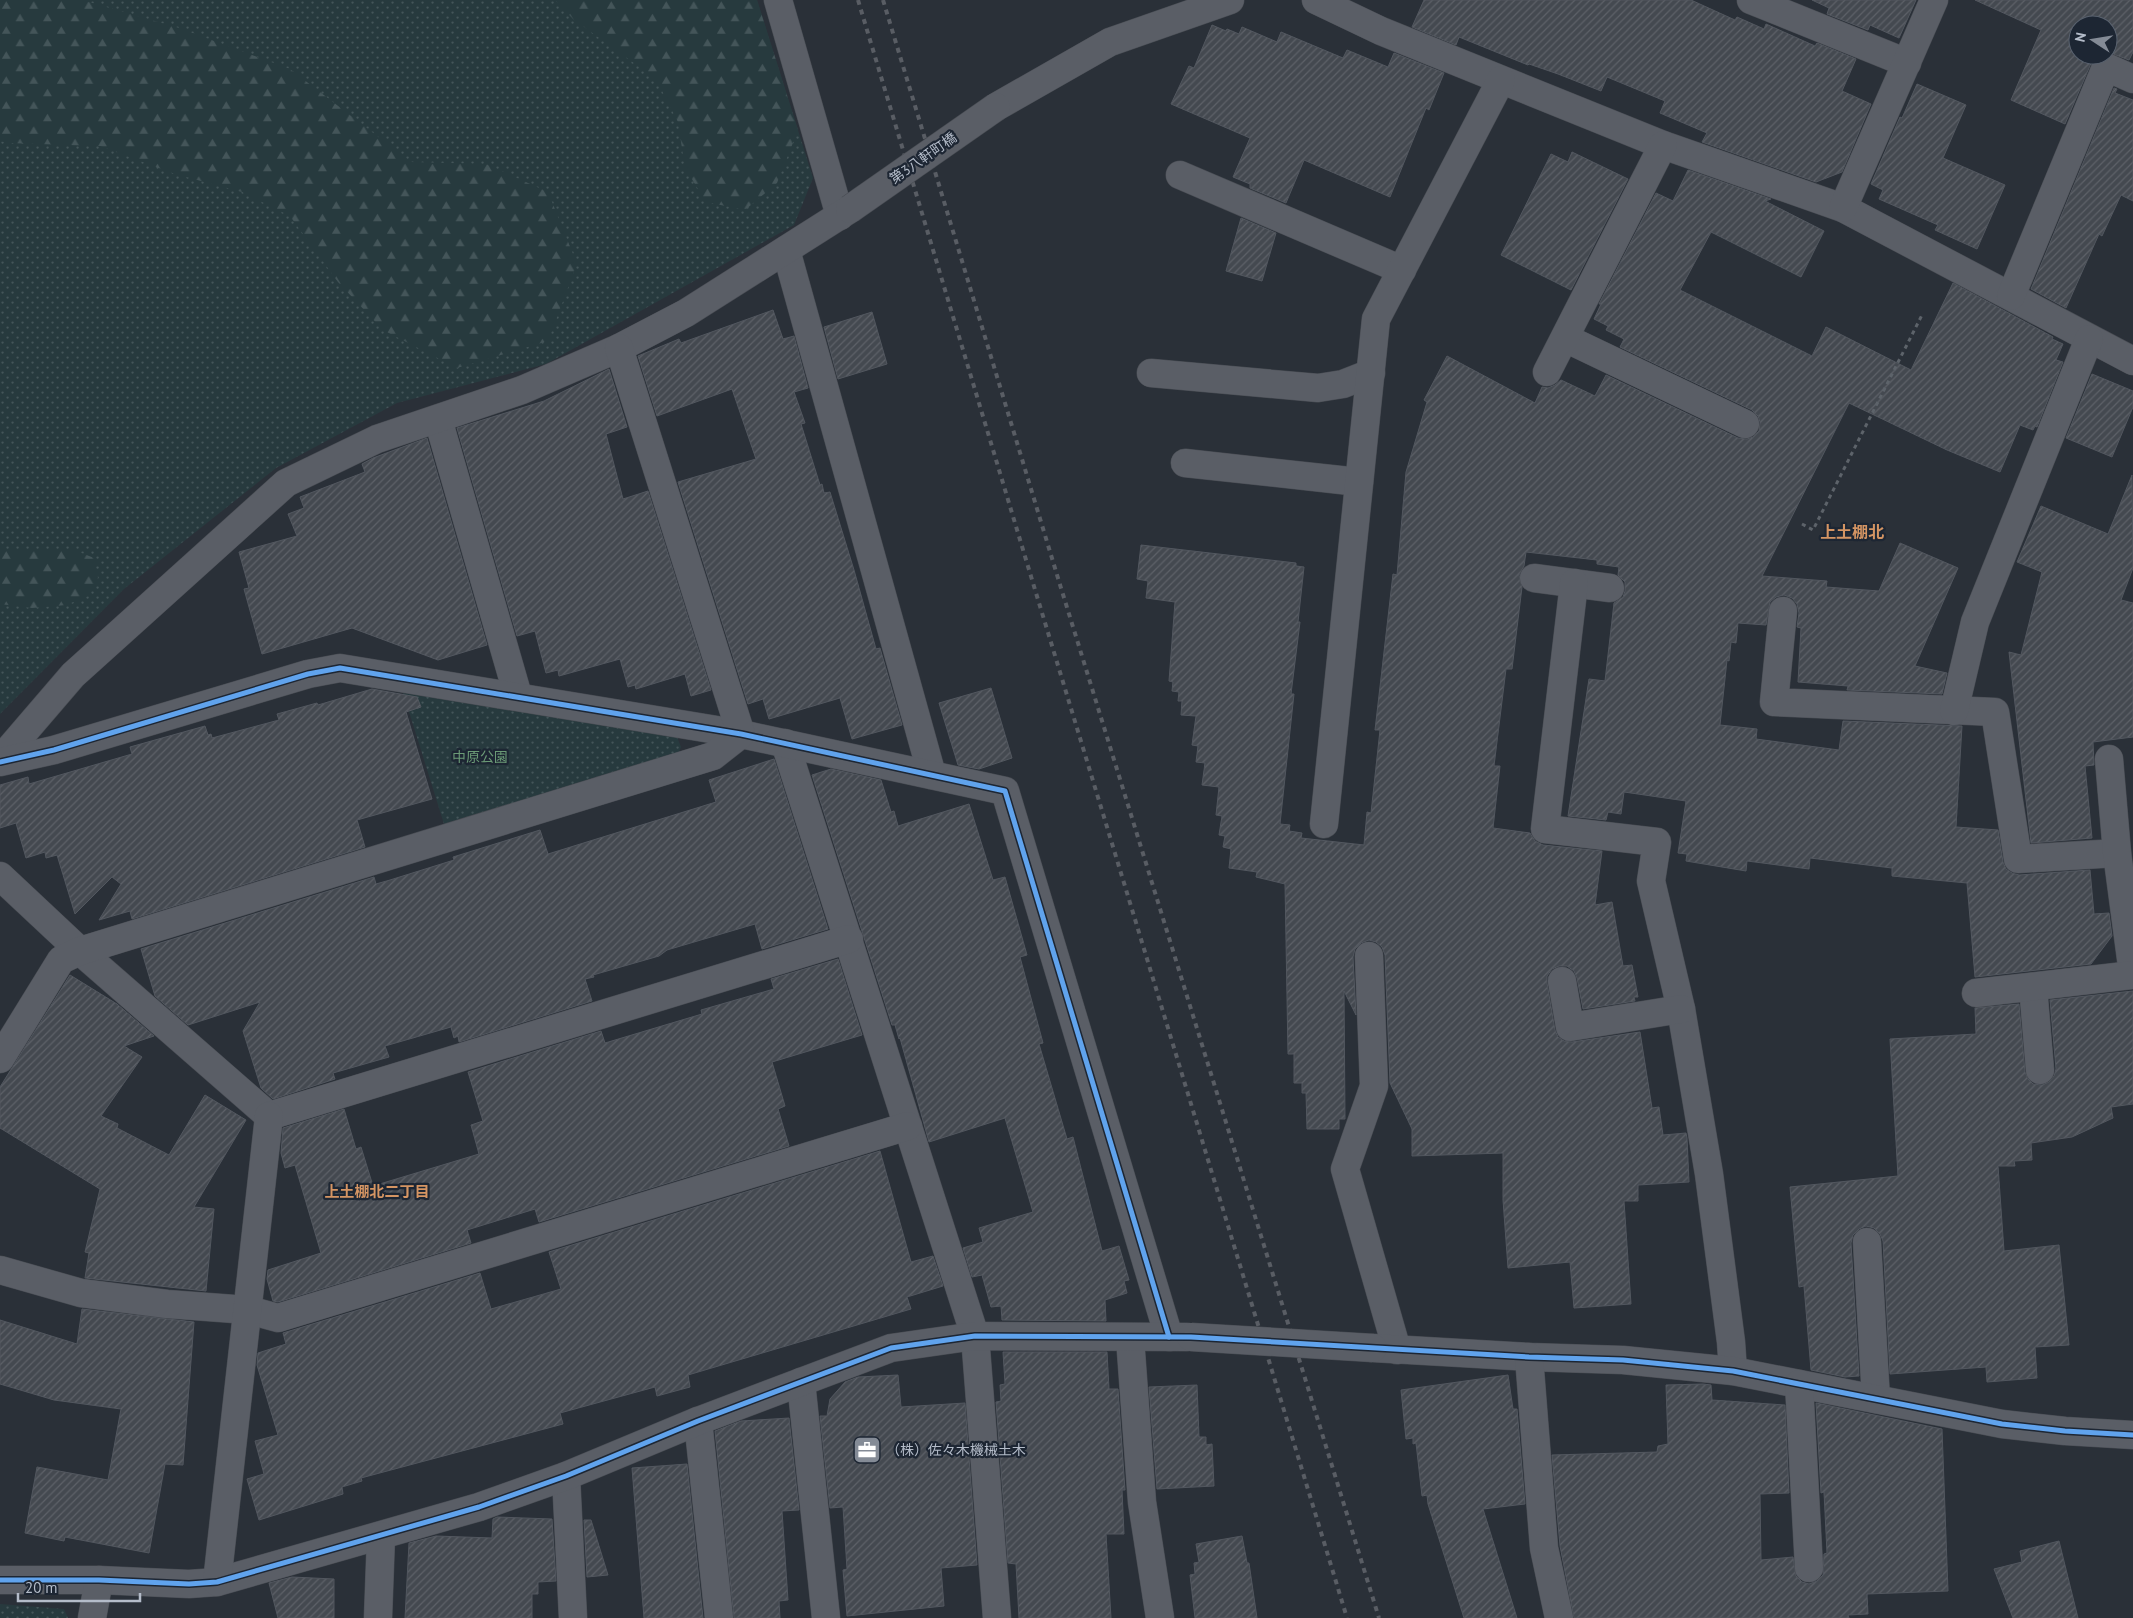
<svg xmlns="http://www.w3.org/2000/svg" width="2133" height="1618" font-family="'PT Sans','Noto Sans JP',sans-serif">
	<defs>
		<pattern id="green-dots" width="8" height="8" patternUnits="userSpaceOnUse" patternTransform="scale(1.25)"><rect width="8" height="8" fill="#273a3e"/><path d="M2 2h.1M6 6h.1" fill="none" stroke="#445559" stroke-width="1.8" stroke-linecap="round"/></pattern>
		<pattern id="forest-firs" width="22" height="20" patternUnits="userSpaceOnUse" patternTransform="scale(1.25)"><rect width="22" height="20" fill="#273a3e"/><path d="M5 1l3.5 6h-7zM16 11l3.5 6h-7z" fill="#445559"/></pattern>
		<pattern id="building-hatch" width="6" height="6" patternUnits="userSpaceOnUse" patternTransform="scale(1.25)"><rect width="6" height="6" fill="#444950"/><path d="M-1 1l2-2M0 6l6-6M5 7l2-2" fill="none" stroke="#5d6168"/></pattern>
	</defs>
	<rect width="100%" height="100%" fill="#2a3038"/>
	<!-- green -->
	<g fill="url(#green-dots)">
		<path d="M 0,0 L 757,0 L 813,178 L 794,225 L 546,364 L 397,403 L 276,468 L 124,589 L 0,714 Z"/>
		<path d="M 402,689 L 677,737 L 681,747 L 678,754 L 444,824 Z"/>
		<path d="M 0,1604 L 64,1609 L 68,1618 L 0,1618 Z"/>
	</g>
	<!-- forest -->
	<g fill="url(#forest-firs)">
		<path d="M 0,0 L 82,0 L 179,28 L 290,69 L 411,162 L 486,164 L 548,192 L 577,264 L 548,341 L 457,368 L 383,330 L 338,282 L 290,216 L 242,192 L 175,174 L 100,146 L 8,143 L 0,141 Z"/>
		<path d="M 555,0 L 757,0 L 798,130 L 777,183 L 745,210 L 706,202 L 685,168 L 678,122 L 656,79 L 573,19 Z"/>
		<path d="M 0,549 L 74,550 L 94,558 L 98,578 L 88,596 L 66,605 L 32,608 L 0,604 Z"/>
	</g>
	<!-- building -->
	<g fill="url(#building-hatch)" stroke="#52575f">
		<path d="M 1424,0 L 1691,0 L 1735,20 L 1737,17 L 1764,29 L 1766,24 L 1815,46 L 1817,43 L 1856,59 L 1842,91 L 1871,104 L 1842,172 L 1816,182 L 1702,142 L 1707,133 L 1660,113 L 1665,101 L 1607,77 L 1601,91 L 1558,74 L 1529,64 L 1528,65 L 1459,37 L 1456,45 L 1412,27 Z"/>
		<path d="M 1812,0 L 1916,0 L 1899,38 L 1870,25 L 1868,30 L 1827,14 L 1829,8 Z"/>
		<path d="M 1975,0 L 2133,0 L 2133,52 L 2129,60 L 2108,52 L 2108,25 L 2078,25 L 2078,55 L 2096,55 L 2092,61 L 2065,124 L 2011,100 L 2041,30 Z"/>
		<path d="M 1212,25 L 1226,31 L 1227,29 L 1239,34 L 1242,27 L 1277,42 L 1281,32 L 1343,58 L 1347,50 L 1388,67 L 1394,53 L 1444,73 L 1429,110 L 1426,108 L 1390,197 L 1304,160 L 1286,203 L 1250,188 L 1250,184 L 1233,177 L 1250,138 L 1171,104 L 1189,66 L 1194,68 Z"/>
		<path d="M 1917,84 L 1966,105 L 1943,158 L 2005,185 L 1977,249 L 1935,230 L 1938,225 L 1879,199 L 1883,190 L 1871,184 L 1900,117 L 1902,118 Z"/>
		<path d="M 2114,88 L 2117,89 L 2115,93 L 2133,100 L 2133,201 L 2121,195 L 2102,236 L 2099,234 L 2066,308 L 2031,289 Z"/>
		<path d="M 1572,152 L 1628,179 L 1571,290 L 1501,255 L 1551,154 L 1568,162 Z"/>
		<path d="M 1688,170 L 1771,199 L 1765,201 L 1824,231 L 1801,277 L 1711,232 L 1680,290 L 1812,356 L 1826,327 L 1911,370 L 1953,283 L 2053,337 L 2052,339 L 2063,344 L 2056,360 L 2063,362 L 2037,427 L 2035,426 L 2033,430 L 2020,425 L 2000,472 L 1947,450 L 1849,403 L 1762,576 L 1827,581 L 1826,587 L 1879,591 L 1900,543 L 1958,568 L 1915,666 L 1947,673 L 1942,694 L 1847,690 L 1848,686 L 1798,682 L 1801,628 L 1797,627 L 1799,613 L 1797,604 L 1792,598 L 1784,595 L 1776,597 L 1770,602 L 1766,625 L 1738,623 L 1736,643 L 1731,642 L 1729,661 L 1727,660 L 1720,725 L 1757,729 L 1756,739 L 1839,750 L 1843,721 L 1962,726 L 1956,827 L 1998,830 L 2003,862 L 2006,869 L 2012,873 L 2019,875 L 2090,870 L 2094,914 L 2109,913 L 2112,936 L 2091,964 L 1975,977 L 1967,883 L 1892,876 L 1892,868 L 1810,858 L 1809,869 L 1747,861 L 1746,871 L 1686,861 L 1687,854 L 1678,853 L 1686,801 L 1624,792 L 1621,814 L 1608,812 L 1606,820 L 1568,816 L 1589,679 L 1605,681 L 1614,603 L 1623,597 L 1625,591 L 1625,582 L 1618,575 L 1619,567 L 1597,564 L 1597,560 L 1526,552 L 1524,566 L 1519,575 L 1522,587 L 1512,669 L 1506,669 L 1494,766 L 1500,766 L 1493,828 L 1530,833 L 1535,841 L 1543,845 L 1602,851 L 1595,905 L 1612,902 L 1623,966 L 1632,965 L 1638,997 L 1634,997 L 1635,1001 L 1583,1009 L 1577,978 L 1574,971 L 1567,966 L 1559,966 L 1552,969 L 1547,976 L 1547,983 L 1555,1030 L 1558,1037 L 1564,1041 L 1572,1042 L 1640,1032 L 1652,1108 L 1659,1107 L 1663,1135 L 1686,1133 L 1687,1138 L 1689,1182 L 1638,1185 L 1638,1201 L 1624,1201 L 1631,1304 L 1574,1308 L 1570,1262 L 1508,1268 L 1503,1200 L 1503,1153 L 1412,1156 L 1412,1129 L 1390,1083 L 1385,955 L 1382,947 L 1376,942 L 1369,940 L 1361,943 L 1355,949 L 1353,957 L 1356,1015 L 1344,991 L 1345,1119 L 1339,1119 L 1339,1129 L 1307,1129 L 1306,1093 L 1302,1093 L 1302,1083 L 1294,1083 L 1294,1054 L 1288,1054 L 1285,884 L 1256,877 L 1257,872 L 1229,868 L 1231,849 L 1223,847 L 1225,836 L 1219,835 L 1222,816 L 1216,815 L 1219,787 L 1202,785 L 1205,763 L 1196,762 L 1198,746 L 1192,745 L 1196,716 L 1181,715 L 1182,701 L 1178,701 L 1179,692 L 1172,691 L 1173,682 L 1169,681 L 1175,602 L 1146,598 L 1148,581 L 1137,579 L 1141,545 L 1296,563 L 1296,566 L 1304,567 L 1298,622 L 1300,622 L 1291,694 L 1294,694 L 1280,824 L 1290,825 L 1289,831 L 1302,833 L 1301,838 L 1364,845 L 1367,812 L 1371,813 L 1380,730 L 1375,730 L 1393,574 L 1397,575 L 1406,472 L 1427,402 L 1424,400 L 1447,356 L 1535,403 L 1542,387 L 1548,388 L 1555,385 L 1561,380 L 1595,396 L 1606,375 L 1738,438 L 1747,439 L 1753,437 L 1759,431 L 1760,422 L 1758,416 L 1752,410 L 1620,347 L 1624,339 L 1606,330 L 1608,326 L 1594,319 L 1601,304 L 1599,304 L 1656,193 L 1673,201 Z"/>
		<path d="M 1241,218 L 1276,233 L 1262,281 L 1226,271 Z"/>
		<path d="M 773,310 L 783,339 L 794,336 L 808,388 L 794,392 L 805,423 L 801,424 L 820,485 L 822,484 L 824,493 L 830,492 L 854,570 L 876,649 L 880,648 L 902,725 L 852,739 L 840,698 L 769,719 L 763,699 L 748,704 L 678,482 L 756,459 L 732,389 L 657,416 L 638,356 L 679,339 L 681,343 Z"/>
		<path d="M 872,312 L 887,364 L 838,379 L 824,327 Z"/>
		<path d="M 609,369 L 627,427 L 606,434 L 623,499 L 648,491 L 711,690 L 691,696 L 685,674 L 636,689 L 635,685 L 628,687 L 620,659 L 559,676 L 558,670 L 546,673 L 535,631 L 517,636 L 457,428 L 544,401 Z"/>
		<path d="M 2092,374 L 2133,391 L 2133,407 L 2112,457 L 2066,438 Z"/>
		<path d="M 427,438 L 487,645 L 438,660 L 352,628 L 262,654 L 244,589 L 249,588 L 239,552 L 297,536 L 288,514 L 304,508 L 300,497 L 365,472 L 362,464 L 373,458 Z"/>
		<path d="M 2132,475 L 2133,568 L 2121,600 L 2133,603 L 2133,737 L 2093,742 L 2094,765 L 2085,766 L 2092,838 L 2031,843 L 2009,652 L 2021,655 L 2042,572 L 2017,562 L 2041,506 L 2108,534 Z"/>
		<path d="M 991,688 L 1012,758 L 979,769 L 958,765 L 939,703 Z"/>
		<path d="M 372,689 L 417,697 L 421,707 L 406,712 L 432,799 L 357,820 L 365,847 L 132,919 L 130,911 L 99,920 L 121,884 L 112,877 L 75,914 L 57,855 L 46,858 L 45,852 L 26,858 L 16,823 L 0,828 L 0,785 L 28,777 L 29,784 L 132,754 L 130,747 L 205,726 L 208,735 L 211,734 L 212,738 L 279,720 L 277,714 L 317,703 L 318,705 Z"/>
		<path d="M 774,759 L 828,929 L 762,949 L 755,924 L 667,950 L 659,956 L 593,975 L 594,977 L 585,979 L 592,1001 L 459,1042 L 458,1036 L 454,1038 L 451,1027 L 385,1046 L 389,1057 L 333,1073 L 335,1079 L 273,1099 L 261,1088 L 243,1031 L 260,1002 L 188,1025 L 155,996 L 141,949 L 374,877 L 376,884 L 390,880 L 454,860 L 453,857 L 540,830 L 548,854 L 716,802 L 709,780 Z"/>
		<path d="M 831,769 L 881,780 L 891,812 L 894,811 L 898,826 L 969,804 L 993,880 L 1005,877 L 1027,955 L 1020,957 L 1043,1043 L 1039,1044 L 1067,1139 L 1073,1137 L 1102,1251 L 1119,1246 L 1129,1280 L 1124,1281 L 1127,1293 L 1105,1300 L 1106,1321 L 1002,1320 L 1001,1306 L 991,1307 L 982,1275 L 972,1277 L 963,1248 L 983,1242 L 979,1228 L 1033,1212 L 1005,1118 L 929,1142 L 900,1038 L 899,1039 L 895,1025 L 892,1025 L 812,775 Z"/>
		<path d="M 838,959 L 862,1035 L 772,1062 L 785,1106 L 778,1109 L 789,1146 L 539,1222 L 535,1209 L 467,1230 L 471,1243 L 278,1302 L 273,1301 L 267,1279 L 268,1270 L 321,1253 L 295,1165 L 285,1168 L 281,1153 L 283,1128 L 344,1109 L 356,1149 L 361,1147 L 373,1186 L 479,1154 L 471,1125 L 483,1121 L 468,1072 L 601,1031 L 605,1043 L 702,1014 L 701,1010 L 774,989 L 771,979 Z"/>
		<path d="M 70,975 L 117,1004 L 154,1036 L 124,1046 L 142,1057 L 101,1116 L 118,1124 L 117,1128 L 169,1155 L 205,1095 L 246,1120 L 194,1207 L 214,1209 L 206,1291 L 85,1278 L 89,1253 L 85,1252 L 100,1189 L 0,1128 L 0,1087 Z"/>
		<path d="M 2133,991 L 2133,1104 L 2111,1107 L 2113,1118 L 2072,1137 L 2031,1143 L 2032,1160 L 2014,1161 L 2015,1166 L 1998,1166 L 2004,1251 L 2059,1245 L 2069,1345 L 2035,1347 L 2037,1378 L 1987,1382 L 1986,1367 L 1890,1374 L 1883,1241 L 1880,1234 L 1874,1228 L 1866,1226 L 1859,1229 L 1853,1235 L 1851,1243 L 1859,1376 L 1845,1377 L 1811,1370 L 1804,1286 L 1799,1287 L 1790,1187 L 1898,1176 L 1890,1039 L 1976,1034 L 1975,1008 L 2019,1004 L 2025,1072 L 2028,1079 L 2033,1084 L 2042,1085 L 2049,1082 L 2054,1076 L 2056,1069 L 2050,1000 Z"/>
		<path d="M 880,1151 L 911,1262 L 933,1256 L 943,1286 L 907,1297 L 911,1309 L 688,1375 L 690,1387 L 657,1396 L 655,1387 L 560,1413 L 563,1424 L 361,1478 L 362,1481 L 342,1487 L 343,1494 L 259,1520 L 247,1479 L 264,1474 L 255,1441 L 278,1435 L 257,1365 L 258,1353 L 286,1344 L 283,1333 L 480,1273 L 491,1309 L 561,1289 L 549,1252 Z"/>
		<path d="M 82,1309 L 194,1322 L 183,1465 L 165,1464 L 149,1553 L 65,1537 L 64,1541 L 25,1533 L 37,1467 L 108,1480 L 121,1409 L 54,1400 L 0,1384 L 0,1320 L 77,1344 Z"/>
		<path d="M 1003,1352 L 1107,1352 L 1109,1389 L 1118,1389 L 1125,1490 L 1122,1490 L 1124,1534 L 1106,1534 L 1111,1618 L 1019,1618 L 1016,1564 L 1008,1563 L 996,1402 L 1001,1401 L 1000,1385 L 1005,1384 Z"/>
		<path d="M 898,1375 L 901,1407 L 965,1403 L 977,1565 L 941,1568 L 944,1606 L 847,1616 L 843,1570 L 847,1569 L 843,1507 L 830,1508 L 820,1416 L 827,1416 L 830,1399 L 845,1382 L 858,1377 Z"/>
		<path d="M 1508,1375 L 1513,1409 L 1517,1409 L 1525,1504 L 1483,1509 L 1517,1618 L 1464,1618 L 1428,1504 L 1427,1495 L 1422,1496 L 1416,1443 L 1413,1444 L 1413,1438 L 1406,1439 L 1401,1390 Z"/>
		<path d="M 1703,1384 L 1711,1385 L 1712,1400 L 1785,1405 L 1789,1493 L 1760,1494 L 1761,1560 L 1793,1557 L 1796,1576 L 1802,1582 L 1809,1584 L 1817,1581 L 1823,1575 L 1824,1554 L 1827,1553 L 1824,1492 L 1821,1493 L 1816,1403 L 1942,1429 L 1948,1591 L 1867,1594 L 1868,1614 L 1848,1615 L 1849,1618 L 1574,1618 L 1560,1546 L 1552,1455 L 1657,1452 L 1658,1446 L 1668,1444 L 1666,1385 Z"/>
		<path d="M 1197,1385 L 1199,1437 L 1206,1437 L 1206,1445 L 1212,1444 L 1214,1486 L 1157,1489 L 1149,1387 Z"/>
		<path d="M 789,1418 L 799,1510 L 782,1511 L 788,1600 L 779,1601 L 780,1618 L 734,1618 L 715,1431 L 741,1421 Z"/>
		<path d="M 687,1464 L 703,1618 L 644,1618 L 632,1468 Z"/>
		<path d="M 497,1517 L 552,1519 L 556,1581 L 538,1582 L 538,1594 L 532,1594 L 532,1618 L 405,1618 L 409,1543 L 436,1536 L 492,1538 L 493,1519 Z"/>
		<path d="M 584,1520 L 591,1520 L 608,1575 L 587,1577 Z"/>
		<path d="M 1242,1536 L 1246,1557 L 1247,1563 L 1249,1563 L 1257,1618 L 1195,1618 L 1190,1575 L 1195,1574 L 1194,1563 L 1199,1562 L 1196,1544 Z"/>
		<path d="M 2059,1541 L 2078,1618 L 2013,1618 L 1994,1569 L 2022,1562 L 2020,1551 Z"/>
		<path d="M 292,1577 L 334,1579 L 334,1618 L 278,1618 L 269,1583 Z"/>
	</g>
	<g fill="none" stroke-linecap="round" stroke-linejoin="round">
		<!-- minor casing -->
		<g stroke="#484c53" stroke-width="29">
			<g id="minor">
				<path d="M 778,0 L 840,216"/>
				<path d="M 1316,0 L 1381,31 L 1663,145 L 1843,208 L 2133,361"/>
				<path d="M 1751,0 L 1907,63"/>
				<path d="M 996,107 L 1110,42 L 1230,0"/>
				<path d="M 1180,175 L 1402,270"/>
				<path d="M 1843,208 L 1934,0"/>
				<path d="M 786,250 L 932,775"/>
				<path d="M 2011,296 L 2106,67 L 2133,79"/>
				<path d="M 1565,338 L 1745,424"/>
				<path d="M 1547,372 L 1663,145"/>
				<path d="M 1151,373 L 1318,388 L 1343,384 L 1371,373"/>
				<path d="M 438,419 L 518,696"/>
				<path d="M 1185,463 L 1359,482"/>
				<path d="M 1534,578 L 1610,588"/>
				<path d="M 1574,583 L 1545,829 L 1657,842 L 1651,881 L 1681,1009 L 1709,1174 L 1731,1342 L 1733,1371"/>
				<path d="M 1783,611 L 1774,702 L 1995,712 L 2018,859 L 2117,853"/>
				<path d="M 1954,711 L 1975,622 L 2089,339"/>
				<path d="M 785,743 L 975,1336 L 997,1618"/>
				<path d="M 2109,759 L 2117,853 L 2133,974"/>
				<path d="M 0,760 L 73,675 L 286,483 L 377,439 L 522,390 L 619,348 L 686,313 L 850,209"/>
				<path d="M 0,762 L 54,750 L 308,674 L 340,668 L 741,734 L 1005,791 L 1169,1337"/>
				<path d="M 1324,824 L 1376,319 L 1501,80"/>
				<path d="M 0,876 L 80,951 L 269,1116"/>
				<path d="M 1369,956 L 1374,1086 L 1345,1169 L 1397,1350"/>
				<path d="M 1562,981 L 1570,1027 L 1681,1009"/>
				<path d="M 2033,987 L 2040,1070"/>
				<path d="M 1976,993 L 2133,975"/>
				<path d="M 0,1059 L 61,960 L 80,951 L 713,756 L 741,734 L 619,348"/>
				<path d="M 269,1116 L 849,939"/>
				<path d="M 1867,1242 L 1876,1399"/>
				<path d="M 0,1270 L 81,1293 L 167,1304 L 248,1310 L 278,1318 L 908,1126"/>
				<path d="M 1130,1338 L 1142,1502 L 1160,1618"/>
				<path d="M 1373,1348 L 1529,1357 L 1623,1360 L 1733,1371 L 2002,1424 L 2065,1431 L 2133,1435"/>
				<path d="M 1529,1357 L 1544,1548 L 1559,1618"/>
				<path d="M 801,1382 L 826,1618"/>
				<path d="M 1799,1384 L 1809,1568"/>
				<path d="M 698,1421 L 719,1618"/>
				<path d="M 566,1476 L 573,1618"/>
				<path d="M 0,1580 L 99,1580 L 189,1584 L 217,1582 L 479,1507 L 566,1476 L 698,1421 L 891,1348 L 975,1336 L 1187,1337"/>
				<path d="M 217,1582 L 269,1116"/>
				<path d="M 92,1618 L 99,1580"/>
				<path d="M 378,1618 L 381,1536"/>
			</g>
		</g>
		<!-- path -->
		<path stroke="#5d636a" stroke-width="3" stroke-dasharray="4 4" stroke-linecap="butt" d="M 1802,524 L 1813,530 L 1922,315"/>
		<!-- minor -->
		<use href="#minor" stroke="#5a5e66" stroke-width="28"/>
		<!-- rail -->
		<g stroke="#595d64" stroke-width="4" stroke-dasharray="5 5" stroke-linecap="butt">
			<path d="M 858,0 L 1036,593 L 1347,1618"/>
			<path d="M 883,0 L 1061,588 L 1379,1618"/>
		</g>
		<!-- minor-bridge casing -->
		<g stroke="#484c53" stroke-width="29" stroke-linecap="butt">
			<g id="minor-bridge">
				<path d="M 850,209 L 996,107"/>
				<path d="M 1191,1337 L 1373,1348"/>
			</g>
		</g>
		<!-- minor-bridge -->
		<use href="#minor-bridge" stroke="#5a5e66" stroke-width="28"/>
		<!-- cycleway casing -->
		<g stroke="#1d2633" stroke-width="8">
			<g id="cycleway">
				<path d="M 0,762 L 54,750 L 308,674 L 340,668 L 741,734 L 1005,791 L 1169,1337"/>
				<path d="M 0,1580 L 99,1580 L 189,1584 L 217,1582 L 479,1507 L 566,1476 L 698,1421 L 891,1348 L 975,1336 L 1191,1337 L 1529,1357 L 1623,1360 L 1733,1371 L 2002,1424 L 2065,1431 L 2133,1435"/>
			</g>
		</g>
		<!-- cycleway -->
		<use href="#cycleway" stroke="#60a3ed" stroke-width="5"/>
	</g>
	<!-- icons -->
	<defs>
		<g id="office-square" transform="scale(1.4375)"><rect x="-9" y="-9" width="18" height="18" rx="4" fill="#848b96" stroke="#1d2633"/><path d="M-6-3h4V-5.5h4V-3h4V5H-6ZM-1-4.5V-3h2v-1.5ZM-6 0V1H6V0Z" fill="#fff"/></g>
	</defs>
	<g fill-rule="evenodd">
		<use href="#office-square" x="867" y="1450"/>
	</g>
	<g text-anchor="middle" stroke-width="4.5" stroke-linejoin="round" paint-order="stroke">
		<!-- street labels -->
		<g font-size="14" fill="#b4bcc9" stroke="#1d2633">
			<text transform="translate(923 158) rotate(-35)" y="5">第3八軒町橋</text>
		</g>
		<!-- park labels -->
		<g font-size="14" fill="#6b9a76" stroke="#1d2633">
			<text x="480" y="762">中原公園</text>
		</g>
		<!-- poi labels -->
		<g font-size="14" fill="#b4bcc9" stroke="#1d2633" text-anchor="start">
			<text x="886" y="1455">（株）佐々木機械土木</text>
		</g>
		<!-- neighbourhood labels -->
		<g font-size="15" font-weight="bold" fill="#d59563" stroke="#1d2633">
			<text x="377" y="1197">上土棚北二丁目</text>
		</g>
		<!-- quarter labels -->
		<g font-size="16" font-weight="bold" fill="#d59563" stroke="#1d2633">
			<text x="1852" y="538">上土棚北</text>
		</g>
	</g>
	<!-- north arrow -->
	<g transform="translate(2093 40) rotate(282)"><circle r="24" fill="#1d2633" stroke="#59626f"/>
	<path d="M0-4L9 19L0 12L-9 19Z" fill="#848b96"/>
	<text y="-8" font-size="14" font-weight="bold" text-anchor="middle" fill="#b4bcc9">N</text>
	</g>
	<!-- scale -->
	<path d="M18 1593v8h122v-8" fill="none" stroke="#b4bcc9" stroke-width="2.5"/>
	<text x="25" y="1593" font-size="15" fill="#b4bcc9" stroke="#1d2633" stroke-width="4" paint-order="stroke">20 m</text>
</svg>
